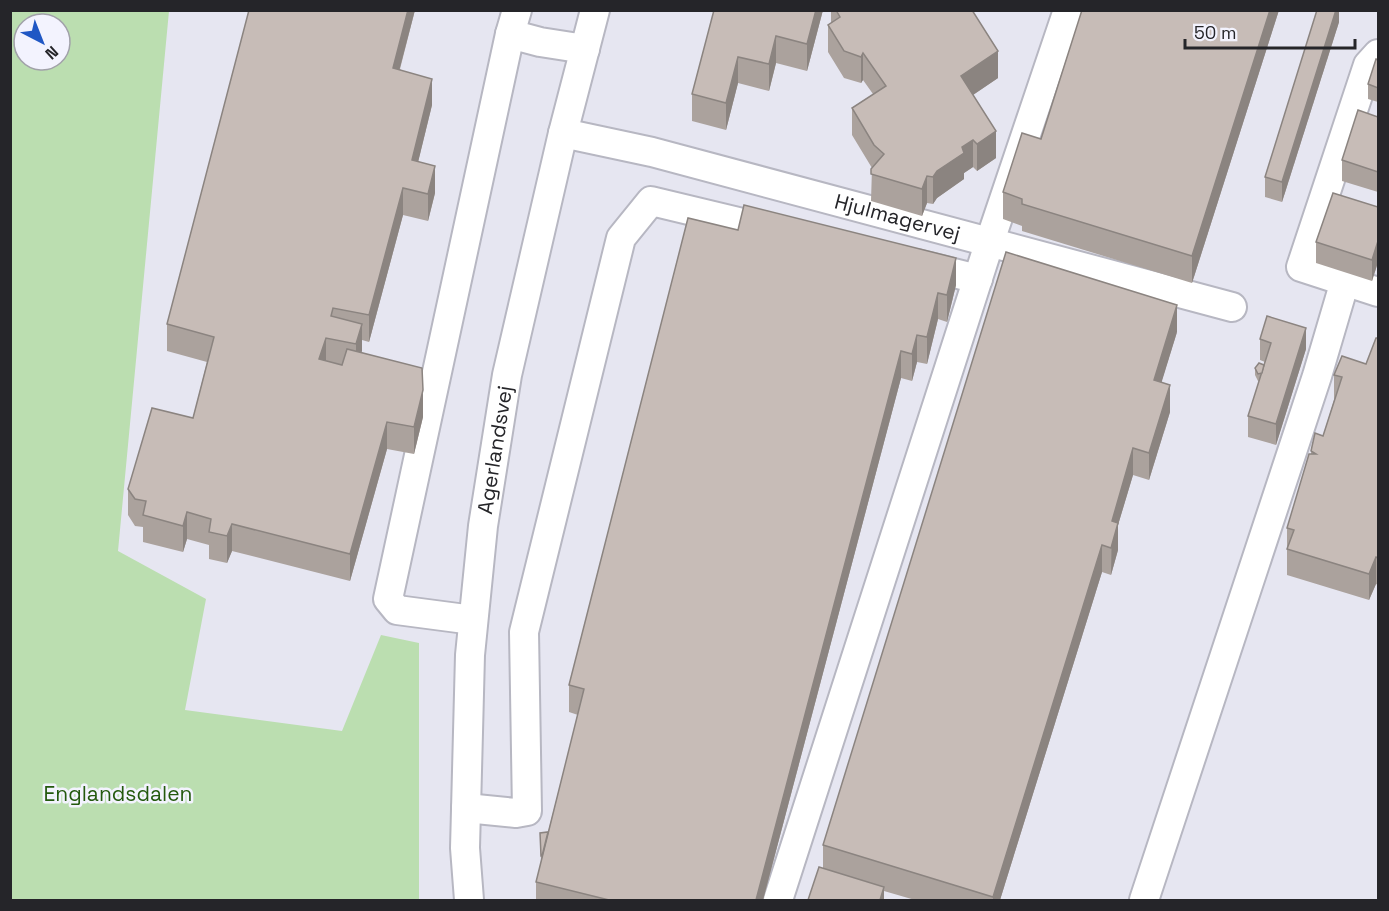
<svg xmlns="http://www.w3.org/2000/svg" width="1389" height="911" font-family="'Space Grotesk',sans-serif">
	<rect width="100%" height="100%" fill="#e6e6f1"/>
	<!-- green -->
	<path fill="#bbdeb0" fill-rule="evenodd" d="M 10,11 L 169,11 L 118,551 L 206,599 L 185,710 L 342,731 L 381,635 L 419,643 L 419,900 L 11,900 ZM 24,24 L 60,24 L 60,60 L 24,60 Z"/>
	<g fill="none" stroke-linecap="round" stroke-linejoin="round">
		<!-- minor casing -->
		<g stroke="#b7b7c2" stroke-width="32">
			<g id="minor">
				<path d="M 510,34 L 540,42 L 585,49"/>
				<path d="M 1378,54 L 1368,65 L 1301,267 L 1378,292"/>
				<path id="s1" d="M 563,133 L 652,152 L 1232,307"/>
				<path d="M 917,264 L 978,279"/>
				<path d="M 473,620 L 397,610 L 388,599 L 510,34 L 517,10"/>
				<path d="M 466,808 L 516,813 L 527,811 L 524,632 L 621,238 L 651,201 L 776,231"/>
				<path id="s2" d="M 469,900 L 465,848 L 470,655 L 483,526 L 507,375 L 563,133 L 595,10"/>
				<path d="M 778,900 L 989,244 L 1068,10"/>
				<path d="M 1144,900 L 1317,376 L 1345,281"/>
			</g>
		</g>
		<!-- minor -->
		<use href="#minor" stroke="#fff" stroke-width="28"/>
	</g>
	<!-- wall -->
	<g fill="#aba29d">
		<path d="M 249,10 L 415,10 L 400,69 L 432,105 L 418,162 L 435,193 L 428,221 L 403,215 L 369,342 L 362,340 L 361,352 L 423,417 L 414,454 L 387,449 L 350,581 L 232,551 L 227,563 L 209,559 L 209,545 L 187,539 L 183,552 L 143,542 L 143,527 L 135,526 L 128,515 L 128,489 L 193,418 L 207,362 L 167,351 L 167,324 Z"/>
		<path d="M 714,10 L 823,10 L 807,71 L 776,63 L 769,91 L 738,83 L 726,130 L 692,121 L 692,94 Z"/>
		<path d="M 831,10 L 972,10 L 998,78 L 973,95 L 996,158 L 977,171 L 973,167 L 964,173 L 964,179 L 937,198 L 933,204 L 927,203 L 922,216 L 871,201 L 872,168 L 852,135 L 852,108 L 873,94 L 863,80 L 861,83 L 844,78 L 828,52 L 828,25 L 831,23 Z"/>
		<path d="M 1082,10 L 1279,10 L 1192,283 L 1022,231 L 1022,226 L 1003,219 L 1003,192 L 1041,139 Z"/>
		<path d="M 1339,10 L 1339,22 L 1282,202 L 1265,197 L 1265,177 Z"/>
		<path d="M 1378,60 L 1378,102 L 1368,99 L 1368,84 Z"/>
		<path d="M 1378,117 L 1378,192 L 1342,181 L 1342,160 Z"/>
		<path d="M 1378,207 L 1378,262 L 1372,281 L 1316,263 L 1316,242 Z"/>
		<path d="M 688,218 L 956,285 L 947,322 L 938,319 L 927,364 L 917,362 L 912,381 L 901,378 L 763,900 L 536,900 L 536,882 L 541,861 L 540,833 L 548,832 L 578,715 L 569,712 L 569,685 Z"/>
		<path d="M 1177,332 L 1161,383 L 1170,412 L 1149,480 L 1133,475 L 1118,525 L 1118,550 L 1111,575 L 1102,572 L 1000,900 L 915,900 L 884,891 L 884,900 L 823,868 L 823,845 Z"/>
		<path d="M 1378,338 L 1378,585 L 1376,584 L 1369,600 L 1287,575 L 1287,528 L 1311,454 L 1311,451 L 1323,436 L 1334,400 L 1334,375 L 1366,364 Z"/>
		<path d="M 1260,339 L 1306,349 L 1276,445 L 1248,437 L 1248,416 L 1259,381 L 1258,381 L 1255,375 L 1255,368 L 1264,365 L 1265,362 L 1260,360 Z"/>
	</g>
	<!-- shaded-wall -->
	<g fill="#8b8480">
		<path d="M 408,10 L 415,10 L 393,94 L 393,68 Z"/>
		<path d="M 816,10 L 823,10 L 807,71 L 807,44 Z"/>
		<path d="M 1270,10 L 1279,10 L 1192,283 L 1192,256 Z"/>
		<path d="M 1336,10 L 1339,10 L 1339,22 L 1282,202 L 1282,182 Z"/>
		<path d="M 776,36 L 776,63 L 769,91 L 769,64 Z"/>
		<path d="M 998,51 L 998,78 L 961,103 L 961,76 Z"/>
		<path d="M 863,53 L 863,80 L 861,83 L 861,57 Z"/>
		<path d="M 738,57 L 738,83 L 726,130 L 726,103 Z"/>
		<path d="M 432,79 L 432,105 L 412,187 L 412,160 Z"/>
		<path d="M 996,131 L 996,158 L 977,171 L 977,144 Z"/>
		<path d="M 973,140 L 973,167 L 964,173 L 964,179 L 937,198 L 933,204 L 933,177 L 937,171 L 962,147 Z"/>
		<path d="M 435,166 L 435,193 L 428,221 L 428,194 Z"/>
		<path d="M 927,176 L 927,203 L 922,216 L 922,189 Z"/>
		<path d="M 403,188 L 403,215 L 369,342 L 369,315 Z"/>
		<path d="M 1378,241 L 1378,262 L 1372,281 L 1372,260 Z"/>
		<path d="M 956,258 L 956,285 L 947,322 L 947,295 Z"/>
		<path d="M 938,293 L 938,319 L 927,364 L 927,337 Z"/>
		<path d="M 1177,305 L 1177,332 L 1154,407 L 1154,380 Z"/>
		<path d="M 362,324 L 362,351 L 356,371 L 356,344 Z"/>
		<path d="M 1306,328 L 1306,349 L 1276,445 L 1276,424 Z"/>
		<path d="M 917,335 L 917,362 L 912,381 L 912,354 Z"/>
		<path d="M 326,338 L 326,365 L 319,359 Z"/>
		<path d="M 901,351 L 901,378 L 763,900 L 756,900 Z"/>
		<path d="M 1170,385 L 1170,412 L 1149,480 L 1149,453 Z"/>
		<path d="M 423,390 L 423,417 L 414,454 L 414,427 Z"/>
		<path d="M 387,422 L 387,449 L 350,581 L 350,554 Z"/>
		<path d="M 1133,448 L 1133,475 L 1118,525 L 1118,550 L 1111,575 L 1112,521 Z"/>
		<path d="M 187,512 L 187,539 L 183,552 L 183,526 Z"/>
		<path d="M 232,524 L 232,551 L 227,563 L 227,536 Z"/>
		<path d="M 1102,545 L 1102,572 L 1000,900 L 993,900 L 993,897 Z"/>
		<path d="M 1376,557 L 1376,584 L 1369,600 L 1369,574 Z"/>
		<path d="M 884,887 L 884,900 L 880,900 Z"/>
	</g>
	<!-- building -->
	<g fill="#c7bcb7" stroke="#8b8480" stroke-width="1.5">
		<path d="M 249,10 L 408,10 L 393,68 L 432,79 L 412,160 L 435,166 L 428,194 L 403,188 L 369,315 L 333,308 L 331,316 L 362,324 L 356,344 L 326,338 L 319,359 L 342,365 L 347,349 L 422,368 L 423,390 L 414,427 L 387,422 L 350,554 L 232,524 L 227,536 L 209,532 L 211,519 L 187,512 L 183,526 L 143,515 L 146,501 L 135,499 L 128,489 L 152,408 L 193,418 L 214,337 L 167,324 Z"/>
		<path d="M 714,10 L 816,10 L 807,44 L 776,36 L 769,64 L 738,57 L 726,103 L 692,94 Z"/>
		<path d="M 836,10 L 972,10 L 998,51 L 961,76 L 996,131 L 977,144 L 973,140 L 962,147 L 964,153 L 937,171 L 933,177 L 927,176 L 922,189 L 871,174 L 871,169 L 884,154 L 874,145 L 852,108 L 886,86 L 863,53 L 861,57 L 844,51 L 828,25 L 840,17 Z"/>
		<path d="M 1082,10 L 1270,10 L 1192,256 L 1022,204 L 1022,199 L 1003,192 L 1022,133 L 1041,139 Z"/>
		<path d="M 1317,10 L 1336,10 L 1282,182 L 1265,177 Z"/>
		<path d="M 1376,59 L 1378,60 L 1378,88 L 1368,84 Z"/>
		<path d="M 1358,110 L 1378,117 L 1378,172 L 1342,160 Z"/>
		<path d="M 1333,193 L 1378,207 L 1378,241 L 1372,260 L 1316,242 Z"/>
		<path d="M 744,205 L 956,258 L 947,295 L 938,293 L 927,337 L 917,335 L 912,354 L 901,351 L 756,900 L 609,900 L 536,882 L 584,689 L 569,685 L 688,218 L 738,230 Z"/>
		<path d="M 1006,252 L 1177,305 L 1154,380 L 1170,385 L 1149,453 L 1133,448 L 1112,521 L 1118,523 L 1111,548 L 1102,545 L 993,897 L 823,845 Z"/>
		<path d="M 1267,316 L 1306,328 L 1276,424 L 1248,416 L 1271,343 L 1260,339 Z"/>
		<path d="M 1376,338 L 1378,338 L 1378,558 L 1376,557 L 1369,574 L 1287,549 L 1294,530 L 1287,528 L 1309,454 L 1316,454 L 1311,451 L 1315,433 L 1323,436 L 1342,377 L 1334,375 L 1342,356 L 1366,364 Z"/>
		<path d="M 1259,363 L 1264,365 L 1262,373 L 1258,374 L 1255,368 Z"/>
		<path d="M 548,832 L 542,856 L 541,856 L 540,833 Z"/>
		<path d="M 819,867 L 884,887 L 880,900 L 808,900 Z"/>
	</g>
	<g text-anchor="middle" stroke-width="5" stroke-linejoin="round" paint-order="stroke">
		<!-- street labels -->
		<g font-size="21" fill="#252529" stroke="#f3f3fe">
			<text dy="7" stroke="none"><textPath href="#s1" startOffset="345">Hjulmagervej</textPath></text>
			<text dy="7" stroke="none"><textPath href="#s2" startOffset="452">Agerlandsvej</textPath></text>
		</g>
		<!-- park labels -->
		<g font-size="21" fill="#23590d" stroke="#f3f3fe">
			<text x="118" y="801">Englandsdalen</text>
		</g>
	</g>
	<!-- border -->
	<rect width="1389" height="911" fill="none" stroke="#252529" stroke-width="24"/>
	<!-- north arrow -->
	<g transform="translate(42 42) rotate(138)"><circle r="28" fill="#f3f3fe" stroke="#a1a1a9" stroke-width="1.5"/>
	<path d="M0-4.5L10 22L0 15L-10 22Z" fill="#2057c4"/>
	<text y="-9" font-size="16" font-weight="bold" text-anchor="middle" fill="#252529">N</text>
	</g>
	<!-- scale -->
	<path d="M1185 39v9h170v-9" fill="none" stroke="#252529" stroke-width="3"/>
	<text x="1194" y="39" font-size="18" fill="#252529" stroke="#f3f3fe" stroke-width="4.5" paint-order="stroke">50 m</text>
</svg>
